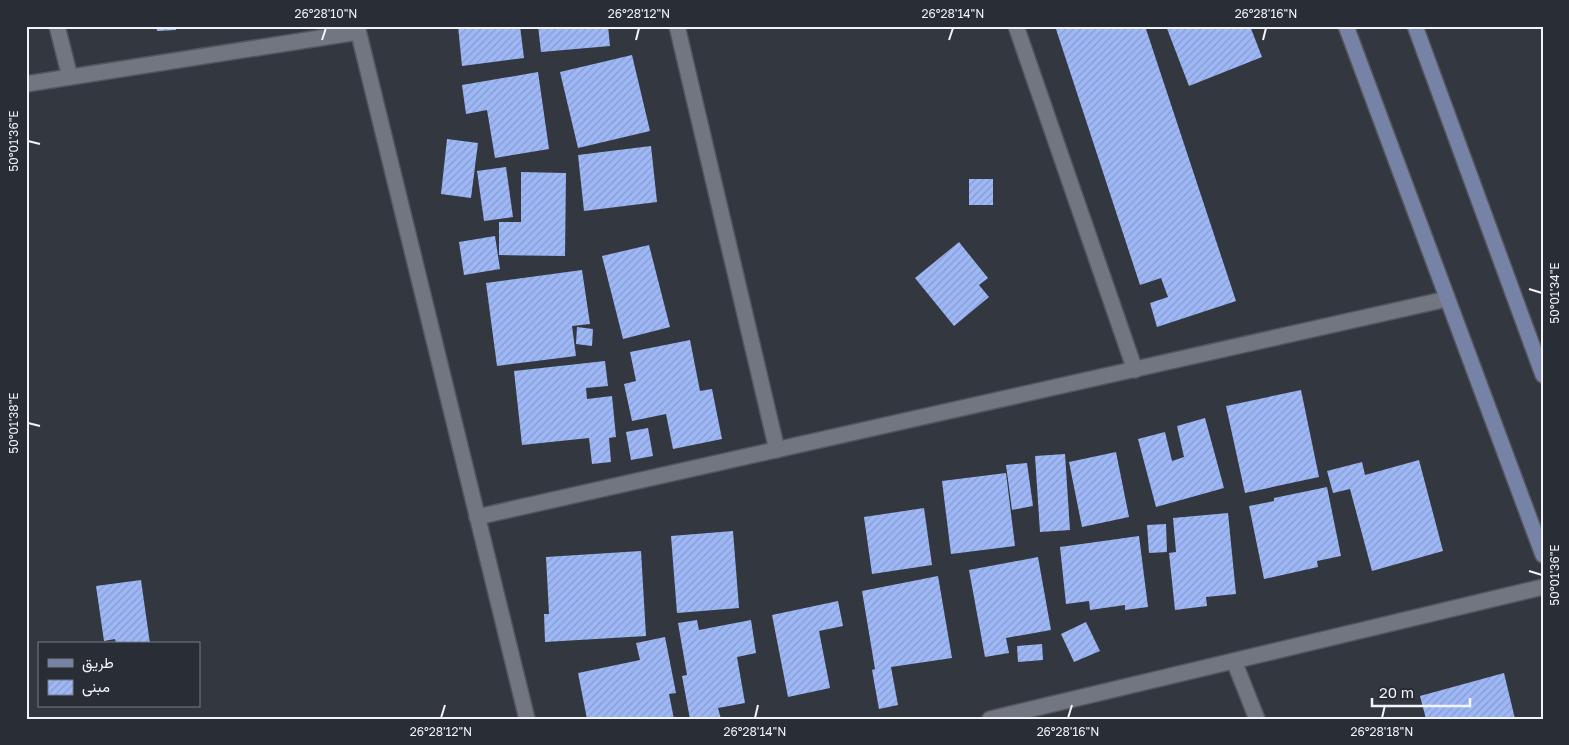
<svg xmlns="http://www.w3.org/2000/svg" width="1569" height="745" font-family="'Golos Text',Vazirmatn,sans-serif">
	<defs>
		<pattern id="building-hatch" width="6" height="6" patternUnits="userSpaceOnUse" patternTransform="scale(1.25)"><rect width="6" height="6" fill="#9eb7f7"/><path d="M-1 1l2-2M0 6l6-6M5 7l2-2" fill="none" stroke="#889ccc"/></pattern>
	</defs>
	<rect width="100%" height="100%" fill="#33373f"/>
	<!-- building -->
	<g fill="url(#building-hatch)">
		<path d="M 156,26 L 176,26 L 176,30 L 157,31 Z"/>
		<path d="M 458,26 L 520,26 L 524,58 L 462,66 Z"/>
		<path d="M 538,26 L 608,26 L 610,46 L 541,52 Z"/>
		<path d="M 1055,26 L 1145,26 L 1236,301 L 1157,327 L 1150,303 L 1168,297 L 1161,278 L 1140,285 Z"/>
		<path d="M 1166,26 L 1250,26 L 1262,57 L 1189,86 Z"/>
		<path d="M 632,55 L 650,131 L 578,148 L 560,72 Z"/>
		<path d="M 538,72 L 549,149 L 495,158 L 487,110 L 466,114 L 462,85 Z"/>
		<path d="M 447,139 L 478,143 L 471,198 L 441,194 Z"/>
		<path d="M 651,146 L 657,202 L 584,211 L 578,155 Z"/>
		<path d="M 506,167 L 513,217 L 484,221 L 477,171 Z"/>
		<path d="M 521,172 L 566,173 L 565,256 L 499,255 L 499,222 L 521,222 Z"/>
		<rect x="969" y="179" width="24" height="26"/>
		<path d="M 495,236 L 500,269 L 464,275 L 459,242 Z"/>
		<path d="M 959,242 L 988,278 L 979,285 L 989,297 L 954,326 L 915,278 Z"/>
		<path d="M 649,245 L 670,327 L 623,339 L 602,256 Z"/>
		<path d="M 582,270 L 590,324 L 572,326 L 576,356 L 497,366 L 486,283 Z"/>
		<path d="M 577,327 L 593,329 L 592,346 L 576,344 Z"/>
		<path d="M 690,340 L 700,391 L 712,389 L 722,439 L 673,449 L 666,414 L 632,421 L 624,384 L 636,381 L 630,352 Z"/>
		<path d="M 605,361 L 608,386 L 586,388 L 587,399 L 612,396 L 616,437 L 609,438 L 611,462 L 592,464 L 589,438 L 522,445 L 514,371 Z"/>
		<path d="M 1301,390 L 1319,477 L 1245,493 L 1226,406 Z"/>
		<path d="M 1205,418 L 1224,488 L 1156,507 L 1138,439 L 1165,432 L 1172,461 L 1184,457 L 1177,426 Z"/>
		<path d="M 648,428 L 653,456 L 631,460 L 626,432 Z"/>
		<path d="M 1116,452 L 1129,517 L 1082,527 L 1069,462 Z"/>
		<path d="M 1065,454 L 1070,530 L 1040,532 L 1035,456 Z"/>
		<path d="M 1419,460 L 1443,551 L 1372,571 L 1350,489 L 1333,493 L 1327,471 L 1362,462 L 1365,475 Z"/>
		<path d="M 1027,463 L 1033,506 L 1012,510 L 1006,465 Z"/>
		<path d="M 1006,473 L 1015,546 L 951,554 L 942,481 Z"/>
		<path d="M 1327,487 L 1341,556 L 1317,561 L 1318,567 L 1264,579 L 1249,506 L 1274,501 L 1274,498 Z"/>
		<path d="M 924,508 L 932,565 L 872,574 L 864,517 Z"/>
		<path d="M 1228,513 L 1236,594 L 1206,597 L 1207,606 L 1175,610 L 1169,553 L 1176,552 L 1173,518 Z"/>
		<path d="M 1166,524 L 1167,552 L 1149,553 L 1147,525 Z"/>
		<path d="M 733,531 L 739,608 L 677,613 L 671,536 Z"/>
		<path d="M 1139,536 L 1148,607 L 1125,610 L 1125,605 L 1090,610 L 1089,601 L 1066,604 L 1060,547 Z"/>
		<path d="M 641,551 L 646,636 L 545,642 L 544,614 L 549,614 L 546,557 Z"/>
		<path d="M 1038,557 L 1051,630 L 1006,638 L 1009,653 L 985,657 L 969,570 Z"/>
		<path d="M 938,576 L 952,658 L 891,667 L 898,705 L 879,709 L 872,670 L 875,669 L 862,591 Z"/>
		<path d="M 141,580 L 150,644 L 116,644 L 115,639 L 104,641 L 96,586 Z"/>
		<path d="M 838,601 L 843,626 L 819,631 L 830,688 L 788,697 L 772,615 Z"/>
		<path d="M 697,620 L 699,630 L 751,620 L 756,653 L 737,657 L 745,703 L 718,708 L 721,719 L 690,719 L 682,676 L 687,675 L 678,623 Z"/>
		<path d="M 1086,622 L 1100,651 L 1074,662 L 1061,634 Z"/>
		<path d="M 665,637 L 676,693 L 669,694 L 674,719 L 587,719 L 578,673 L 640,660 L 636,643 Z"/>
		<path d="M 1042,644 L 1043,660 L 1018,662 L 1017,646 Z"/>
		<path d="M 1504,673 L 1515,719 L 1426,719 L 1420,696 Z"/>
	</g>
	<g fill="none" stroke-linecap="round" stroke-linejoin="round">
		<!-- street casing -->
		<g stroke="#53565d" stroke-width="18">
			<g id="street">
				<path d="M 57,26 L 70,77"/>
				<path d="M 357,26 L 527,719"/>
				<path d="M 677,26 L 777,450"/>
				<path d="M 1016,26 L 1135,370"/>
				<path d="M 26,84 L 358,32"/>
				<path d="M 477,517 L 1447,299"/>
				<path d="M 1234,661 L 1257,719"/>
				<path d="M 990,719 L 1543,587"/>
			</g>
		</g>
		<!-- secondary casing -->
		<g stroke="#53565d" stroke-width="18">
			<g id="secondary">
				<path d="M 1346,26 L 1543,555"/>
				<path d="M 1415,26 L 1543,375"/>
			</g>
		</g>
		<!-- street -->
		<use href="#street" stroke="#727680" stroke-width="15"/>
		<!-- secondary -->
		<use href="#secondary" stroke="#7683a6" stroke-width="15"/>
	</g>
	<!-- ticks -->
	<path fill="none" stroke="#f1f4f9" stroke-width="2" d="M 322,40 L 326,28M 636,40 L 639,28M 949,40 L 953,28M 1263,40 L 1266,28M 28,141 L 40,144M 1529,289 L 1542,293M 28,423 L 40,426M 1529,571 L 1542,575M 441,718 L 445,705M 755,718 L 758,705M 1068,718 L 1072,705M 1382,718 L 1385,705"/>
	<!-- border -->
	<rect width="1569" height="745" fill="none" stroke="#292d35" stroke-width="55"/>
	<!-- legend -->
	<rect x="38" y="642" width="162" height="65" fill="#292d35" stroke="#797d83"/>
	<rect x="48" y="659" width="25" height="8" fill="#7683a6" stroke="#797d83"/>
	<text x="82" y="668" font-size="15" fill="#f1f4f9">طريق</text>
	<rect x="48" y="680" width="25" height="15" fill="url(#building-hatch)" stroke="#797d83"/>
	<text x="82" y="692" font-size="15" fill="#f1f4f9">مبنى</text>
	<!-- scale -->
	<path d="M1372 698v8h98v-8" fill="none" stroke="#f1f4f9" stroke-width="2.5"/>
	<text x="1379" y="698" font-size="15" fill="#f1f4f9" stroke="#292d35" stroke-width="4" paint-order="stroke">20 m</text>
	<rect x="28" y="28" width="1514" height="690" fill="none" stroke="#f1f4f9" stroke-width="2"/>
	<g font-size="12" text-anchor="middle" fill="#f1f4f9">
		<text x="326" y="18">26°28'10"N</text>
		<text x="639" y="18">26°28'12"N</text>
		<text x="953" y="18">26°28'14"N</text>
		<text x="1266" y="18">26°28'16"N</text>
		<text transform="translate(14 141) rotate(-90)" y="4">50°01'36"E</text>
		<text transform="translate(1555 293) rotate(-90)" y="4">50°01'34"E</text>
		<text transform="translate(14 423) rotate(-90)" y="4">50°01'38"E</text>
		<text transform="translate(1555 575) rotate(-90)" y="4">50°01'36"E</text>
		<text x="441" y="736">26°28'12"N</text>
		<text x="755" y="736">26°28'14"N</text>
		<text x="1068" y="736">26°28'16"N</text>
		<text x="1382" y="736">26°28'18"N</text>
	</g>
</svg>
